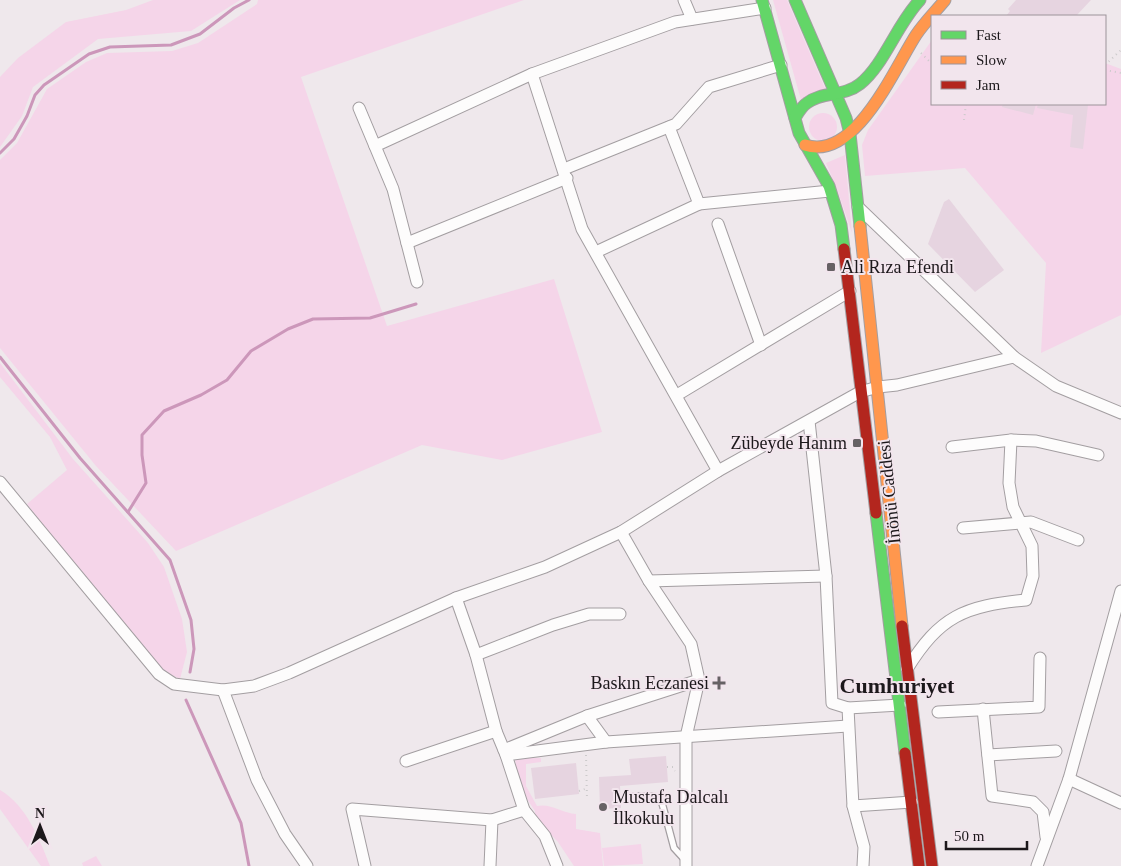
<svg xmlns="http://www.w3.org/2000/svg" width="1121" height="866" font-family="Georgia,serif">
	<rect width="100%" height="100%" fill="#efe8ec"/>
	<!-- green -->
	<g fill="#f5d5e9">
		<path d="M 153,0 L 240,0 L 191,31 L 98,39 L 33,87 L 22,116 L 0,147 L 0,77 L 18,58 L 66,22 L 126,10 Z"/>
		<path d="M 258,0 L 524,0 L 301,77 L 387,326 L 554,279 L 602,432 L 502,460 L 422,445 L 176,551 L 96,466 L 0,348 L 0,160 L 17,143 L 47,89 L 86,62 L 107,53 L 172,51 L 198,43 L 257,4 Z"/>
		<path d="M 773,0 L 787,0 L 827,93 L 801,100 Z"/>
		<path d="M 932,40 L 932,104 L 1105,104 L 1105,63 L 1121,69 L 1121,315 L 1041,353 L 1046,263 L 965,168 L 865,176 L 862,145 L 868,130 Z"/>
		<circle cx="823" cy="127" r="14"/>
		<path d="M 845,155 L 852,233 L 837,189 L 826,163 Z"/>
		<path d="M 0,363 L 73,459 L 148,543 L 164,567 L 182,619 L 187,652 L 180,679 L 165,672 L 76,571 L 27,504 L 67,470 L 50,437 L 0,377 Z"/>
		<path d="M 515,757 L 541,758 L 541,762 L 526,764 L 526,786 L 537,806 C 551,803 562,813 576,814 L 576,829 L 600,833 L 603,866 L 574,866 L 558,842 L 535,818 L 535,811 L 517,784 Z"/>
		<path d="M 0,790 C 26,805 39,838 50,866 L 41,866 L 0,809 Z"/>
		<path d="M 641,844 L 643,864 L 604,866 L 602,848 Z"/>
		<path d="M 96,856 L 102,866 L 83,866 L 82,863 Z"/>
	</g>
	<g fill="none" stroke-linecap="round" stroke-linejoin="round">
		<!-- stream -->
		<g stroke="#cc97ba" stroke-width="3">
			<path d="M 0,153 L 14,139 L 27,116 L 35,95 L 44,85 L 89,54 L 110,47 L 171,45 L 200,34 L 234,8 L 249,0"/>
			<path d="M 0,357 L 80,458 L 170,560 L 191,620 L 194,649 L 190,672"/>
			<path d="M 128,512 L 146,483 L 142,455 L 142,435 L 164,411 L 201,395 L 227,380 L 251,351 L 288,329 L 313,319 L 370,318 L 416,304"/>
			<path d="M 186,700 L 241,823 L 249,866"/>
		</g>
	</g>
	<!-- building -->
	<g fill="#e6d4e0">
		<path d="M 1016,0 L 1091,0 L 1076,16 L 1006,16 L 1010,11 L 1008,9 Z"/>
		<path d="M 1003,104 L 1036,104 L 1033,115 L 1002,107 Z"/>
		<path d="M 1038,104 L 1088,105 L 1083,149 L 1070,147 L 1073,115 L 1037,108 Z"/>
		<path d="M 949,199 L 1004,270 L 975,292 L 928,244 L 944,202 Z"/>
		<path d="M 666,756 L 668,782 L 620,786 L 621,808 L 600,809 L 599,777 L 631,775 L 629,759 Z"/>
		<path d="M 576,763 L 579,794 L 535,799 L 531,768 Z"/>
	</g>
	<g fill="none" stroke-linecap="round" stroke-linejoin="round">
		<!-- lane casing -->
		<g stroke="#a39ea1" stroke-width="8">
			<path id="lane" d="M 633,796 L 653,796 L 662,803 L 674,848 L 685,860"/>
		</g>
		<!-- street casing -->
		<g stroke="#a39ea1" stroke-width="13">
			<g id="street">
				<path d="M 684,0 L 692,19"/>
				<path d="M 532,74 L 582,229 L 718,471"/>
				<path d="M 359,108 L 393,189 L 417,282"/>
				<path d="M 375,146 L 532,74 L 675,22 L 765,8"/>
				<path d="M 564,169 L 676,124 L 709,87 L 781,65"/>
				<path d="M 699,204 L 830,191"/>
				<path d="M 858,207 L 1014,357"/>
				<path d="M 718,224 L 761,345"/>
				<path d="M 407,243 L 567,178"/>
				<path d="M 596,252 L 699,204 L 669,127"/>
				<path d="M 677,395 L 850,291"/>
				<path d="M 809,421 L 826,576 L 832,703 L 848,708 L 853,806 L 864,847 L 863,866"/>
				<path d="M 952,447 L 1011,440 L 1036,441 L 1098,455"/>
				<path d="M 0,482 L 159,674 L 174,684 L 223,690 L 254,686 L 289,673 L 456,598 L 545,567 L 621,532 L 718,471 L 860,392 L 878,387 L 897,385 L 1014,357 L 1056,386 L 1121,413"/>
				<path d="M 963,528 L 1031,522 L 1078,540"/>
				<path d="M 621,532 L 649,581 L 691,644 L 699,680 L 686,737 L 686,866"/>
				<path d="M 649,581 L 826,576"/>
				<path d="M 456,598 L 476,655 L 496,731 L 506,755 L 524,810 L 545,836 L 557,866"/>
				<path d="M 476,655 L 553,625 L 589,614 L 620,614"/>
				<path d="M 907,669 C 940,616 964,606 1026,600 L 1033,576 L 1032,546 L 1013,507 L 1009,483 L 1011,440"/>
				<path d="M 223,690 L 257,780 L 285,834 L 307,866"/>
				<path d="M 848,708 L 900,705"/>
				<path d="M 983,709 L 992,796 L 1033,802 L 1043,812 L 1046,837"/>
				<path d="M 938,712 L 1039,707 L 1040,658"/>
				<path d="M 587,716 L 606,742"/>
				<path d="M 504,750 L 587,716 L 699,680"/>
				<path d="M 506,755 L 606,742 L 848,726"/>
				<path d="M 988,755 L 1056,751"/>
				<path d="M 406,761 L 496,731"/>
				<path d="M 1069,779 L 1121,803"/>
				<path d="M 853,806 L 912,802"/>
				<path d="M 365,866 L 352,809 L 492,820 L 524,810"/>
				<path d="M 490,866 L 492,820"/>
				<path d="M 1037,866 L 1069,779 L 1121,591"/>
			</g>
		</g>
		<!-- fast casing -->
		<g stroke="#a39ea1" stroke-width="13">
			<g id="fast">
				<path d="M 762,0 L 799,133 L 829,186 L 841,225 L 844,249"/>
				<path d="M 795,0 L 846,118 L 850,134 L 860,226"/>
				<path d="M 795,118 C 798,113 802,106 807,103 C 822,91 844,97 860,84 C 884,65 897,24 920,0"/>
				<path d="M 876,513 L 905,753"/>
			</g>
		</g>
		<!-- slow casing -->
		<g stroke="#a39ea1" stroke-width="13">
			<g id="slow">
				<path d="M 805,145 C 855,162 894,69 916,35 C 924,23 935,12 945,0"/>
				<path d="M 860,226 L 902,626"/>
			</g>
		</g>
		<!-- jam casing -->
		<g stroke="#a39ea1" stroke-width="13">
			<g id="jam">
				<path d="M 844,249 L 876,513"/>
				<path d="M 902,626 L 932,866"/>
				<path d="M 905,753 L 919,866"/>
			</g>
		</g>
		<!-- path -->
		<g stroke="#cccacb" stroke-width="2" stroke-dasharray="1 4" stroke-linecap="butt">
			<path d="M 921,53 L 932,64"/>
			<path d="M 1105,65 L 1121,50"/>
			<path d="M 1105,70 L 1121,73"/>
			<path d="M 964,120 L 966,104"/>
			<path d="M 586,755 L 587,800"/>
			<path d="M 667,767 L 673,767 L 675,771"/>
			<path d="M 579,791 L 588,788"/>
			<path d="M 620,796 L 626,795"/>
		</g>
		<!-- lane -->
		<use href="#lane" stroke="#fdfcfc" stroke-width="5.5"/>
		<!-- street -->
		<use href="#street" stroke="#fdfcfc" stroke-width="11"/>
		<!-- fast -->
		<use href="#fast" stroke="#63d668" stroke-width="11"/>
		<!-- slow -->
		<use href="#slow" stroke="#ff974d" stroke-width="11"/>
		<!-- jam -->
		<use href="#jam" stroke="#b3261e" stroke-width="11"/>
	</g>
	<!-- markers -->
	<g fill="#666164" stroke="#f2e5ed" stroke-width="2">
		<rect x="826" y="262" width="10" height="10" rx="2.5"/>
		<rect x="852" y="438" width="10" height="10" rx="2.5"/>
		<path d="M716.5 675.5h5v5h5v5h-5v5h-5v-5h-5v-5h5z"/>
		<circle cx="603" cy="807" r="5"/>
	</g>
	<g text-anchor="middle" stroke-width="4" stroke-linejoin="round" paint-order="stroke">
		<!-- poi labels -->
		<g font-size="18" fill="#1c181b" stroke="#f2e5ed" text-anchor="start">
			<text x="841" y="273">Ali Rıza Efendi</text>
			<text x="847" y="449" text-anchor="end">Zübeyde Hanım</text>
			<text x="709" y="689" text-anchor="end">Baskın Eczanesi</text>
			<text x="613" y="803">Mustafa Dalcalı<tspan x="613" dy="21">İlkokulu</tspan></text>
		</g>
		<!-- street labels -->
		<g font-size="18" fill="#1c181b" stroke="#f2e5ed">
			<text transform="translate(889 492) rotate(-96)" y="6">İnönü Caddesi</text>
		</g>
		<!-- district labels -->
		<g font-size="22" font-weight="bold" fill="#1c181b" stroke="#f2e5ed">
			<text x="897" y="693">Cumhuriyet</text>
		</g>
	</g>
	<!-- legend -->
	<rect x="931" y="15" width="175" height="90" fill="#f2e5ed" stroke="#9c9399"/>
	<rect x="941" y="31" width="25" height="8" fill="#63d668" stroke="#9c9399"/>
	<text x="976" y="40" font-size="15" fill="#1c181b">Fast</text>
	<rect x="941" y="56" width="25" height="8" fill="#ff974d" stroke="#9c9399"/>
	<text x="976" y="65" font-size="15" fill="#1c181b">Slow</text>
	<rect x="941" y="81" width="25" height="8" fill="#b3261e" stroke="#9c9399"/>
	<text x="976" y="90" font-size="15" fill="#1c181b">Jam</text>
	<!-- north arrow -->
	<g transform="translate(40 826)" stroke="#f2e5ed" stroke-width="4" paint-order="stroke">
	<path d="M0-4L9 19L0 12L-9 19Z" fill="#1c181b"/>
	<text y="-8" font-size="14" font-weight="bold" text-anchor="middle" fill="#1c181b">N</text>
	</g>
	<!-- scale -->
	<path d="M946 841v8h81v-8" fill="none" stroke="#1c181b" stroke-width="2.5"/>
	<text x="954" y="841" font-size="15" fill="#1c181b" stroke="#f2e5ed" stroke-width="4" paint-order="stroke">50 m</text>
</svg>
